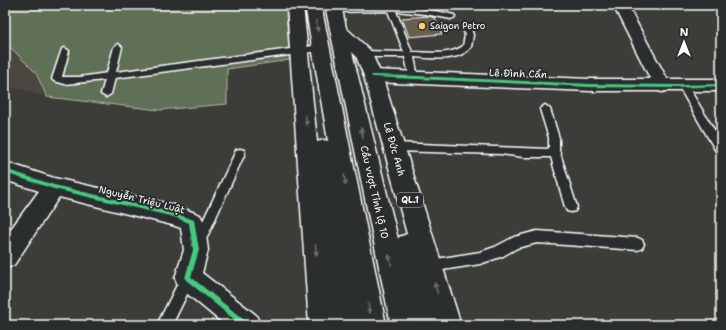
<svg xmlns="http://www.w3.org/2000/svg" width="726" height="330" font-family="'Shantell Sans',sans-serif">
	<rect width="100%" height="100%" fill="#3c3c38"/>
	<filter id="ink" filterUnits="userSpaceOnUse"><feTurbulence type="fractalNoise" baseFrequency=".025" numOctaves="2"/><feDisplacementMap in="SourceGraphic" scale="8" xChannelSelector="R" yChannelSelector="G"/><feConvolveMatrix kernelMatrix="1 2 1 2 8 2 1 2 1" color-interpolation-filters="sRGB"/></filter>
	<g filter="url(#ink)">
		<!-- built -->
		<path fill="#49473f" d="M 5,42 L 36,73 L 47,97 L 5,85 Z"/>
		<!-- green -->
		<path fill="#616f57" stroke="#b0b7ab" d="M 5,5 L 285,5 L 290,60 L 227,69 L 227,104 L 159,110 L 47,97 L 36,73 L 5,42 Z"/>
		<!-- building -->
		<path fill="#676050" stroke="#fff" d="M 429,16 L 435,18 L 442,34 L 409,37 L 402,18 Z"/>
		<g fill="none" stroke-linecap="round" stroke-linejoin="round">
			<!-- lane casing -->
			<g stroke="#fff" stroke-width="3">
				<g id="lane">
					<path d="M 362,6 C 393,6 423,7 454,15 L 455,17 L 451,19 L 425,14 L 396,11 L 412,52 C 429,52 449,56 463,46 L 465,35 L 463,28 L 467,26 L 471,28 L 473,35 L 471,47 C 458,63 432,58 414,57 L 418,77 L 416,79 L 410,79 L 405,57 L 364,57 L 360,54 L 364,51 L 404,52 L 388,11 L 334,12 L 330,10 L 334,8 Z"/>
					<path d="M 717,28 L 721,28 L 721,33 L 716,30 Z"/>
					<path d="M 118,44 L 122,47 L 116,72 L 320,45 L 324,48 L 320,51 L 115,78 L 111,94 L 106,97 L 101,94 L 105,80 L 65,84 L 54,81 L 52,79 L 62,49 L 65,48 L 69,51 L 62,77 L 80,77 L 107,73 L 114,47 Z"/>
					<path d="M 684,84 L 687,85 L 721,141 L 721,154 L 717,153 L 679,87 Z"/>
					<path d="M 545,105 L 550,109 L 559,138 L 559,150 L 577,207 L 575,211 L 571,212 L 567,211 L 565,207 L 551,157 L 523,157 L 501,154 L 394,151 L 390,150 L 389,147 L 390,144 L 394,143 L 547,149 L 549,148 L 549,138 L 540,109 Z"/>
					<path d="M 240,149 L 244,150 L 245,153 L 203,246 L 199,248 L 195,246 L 193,242 L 195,238 L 235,153 L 236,150 Z"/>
					<path d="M 537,231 L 638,238 L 642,240 L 644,244 L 642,248 L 638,250 L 537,243 L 517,248 L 503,256 L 480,264 L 430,272 L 425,270 L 423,266 L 425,262 L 430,260 L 480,252 L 495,247 L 514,237 Z"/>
					<path d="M 188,272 L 193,273 L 195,278 L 172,325 L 157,325 L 183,273 Z"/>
				</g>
			</g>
			<!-- street casing -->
			<g stroke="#fff" stroke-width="3">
				<g id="street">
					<path d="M 613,5 L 627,5 L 671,86 L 668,90 L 662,92 L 656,90 Z"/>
					<path d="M 5,162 L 54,178 L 174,205 L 200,215 L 204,222 L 208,250 L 202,273 L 256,315 L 260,325 L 225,325 L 179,287 L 175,278 L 184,250 L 181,228 L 172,225 L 59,197 L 14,265 L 5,269 L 5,237 L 39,191 L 5,180 Z"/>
				</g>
			</g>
			<!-- secondary casing -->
			<g stroke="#fff" stroke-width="3">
				<path id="secondary" d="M 373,70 L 590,79 L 721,79 L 721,91 L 590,91 L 373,82 L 367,80 L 364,76 L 367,72 Z"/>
			</g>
			<!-- highway casing -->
			<g stroke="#fff" stroke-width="3">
				<g id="highway">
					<path d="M 287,5 L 303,5 L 317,142 L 324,140 L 328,141 L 305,5 L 321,5 L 386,325 L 309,325 Z"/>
					<path d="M 325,5 L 341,5 L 346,28 L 370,50 L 382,76 L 461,325 L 391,325 ZM 352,52 L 356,56 L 364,76 L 407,234 L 399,237 L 398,239 Z"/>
				</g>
			</g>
			<!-- lane -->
			<use href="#lane" fill="#2a2d2e" fill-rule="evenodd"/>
			<!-- street -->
			<use href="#street" fill="#2a2d2e" fill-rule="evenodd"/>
			<!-- secondary -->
			<use href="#secondary" fill="#2a2d2e" fill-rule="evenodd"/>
			<!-- highway -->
			<use href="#highway" fill="#2a2d2e" fill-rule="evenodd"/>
			<!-- cycleway casing -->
			<g stroke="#2a2d2e" stroke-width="3">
				<g id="cycleway">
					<path d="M 372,75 L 416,76 L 590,84 L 678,85 L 721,84 L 721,86 L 678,88 L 590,87 L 373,77 L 371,76 Z"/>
					<path d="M 5,169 L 54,185 L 174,213 L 194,220 L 199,250 L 191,277 L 248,323 L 249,325 L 241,325 L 186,280 L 185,278 L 193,250 L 189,223 L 174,217 L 54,189 L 5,173 Z"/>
				</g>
			</g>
			<!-- cycleway -->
			<use href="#cycleway" fill="#46c982" fill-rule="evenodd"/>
		</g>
		<!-- one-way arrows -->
		<defs><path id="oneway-solid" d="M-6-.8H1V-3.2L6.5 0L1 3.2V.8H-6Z"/></defs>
		<g fill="#6a6c6d">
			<use href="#oneway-solid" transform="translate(317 26) rotate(80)"/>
			<use href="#oneway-solid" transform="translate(306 120) rotate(85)"/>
			<use href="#oneway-solid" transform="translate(362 133) rotate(-103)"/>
			<use href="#oneway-solid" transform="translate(345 180) rotate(79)"/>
			<use href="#oneway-solid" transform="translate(316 250) rotate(85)"/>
			<use href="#oneway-solid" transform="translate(390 260) rotate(-103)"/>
			<use href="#oneway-solid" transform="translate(436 288) rotate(-106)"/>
			<use href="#oneway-solid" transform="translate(369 308) rotate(79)"/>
		</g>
	</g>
	<!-- markers -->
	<circle fill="#ffd166" stroke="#2a2d2e" stroke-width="1.5" cx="422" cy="26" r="4"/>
	<g text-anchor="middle" stroke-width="4" stroke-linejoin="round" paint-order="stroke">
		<!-- far-poi labels -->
		<g font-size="9" fill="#fff" stroke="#2a2d2e" text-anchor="start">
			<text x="430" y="29">Saigon Petro</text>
		</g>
		<!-- shield labels -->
		<rect fill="#2a2d2e" stroke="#bfc0c0" stroke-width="1" x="397" y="193" width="26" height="14" rx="3"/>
		<g font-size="9" font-weight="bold" fill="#fff">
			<text x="410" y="203">QL.1</text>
		</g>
		<!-- street labels -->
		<g font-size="10" fill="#fff" stroke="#2a2d2e">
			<text transform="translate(518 73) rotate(2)" y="4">Lê Đình Cẩn</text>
			<text transform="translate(395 149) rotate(74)" y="4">Lê Đức Anh</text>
			<text transform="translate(375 192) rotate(77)" y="4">Cầu vượt Tỉnh lộ 10</text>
			<text transform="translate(142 199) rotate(14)" y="4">Nguyễn Triệu Luật</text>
		</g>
	</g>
	<!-- margin -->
	<rect width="726" height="330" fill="none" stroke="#2a2d2e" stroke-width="20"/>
	<rect x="10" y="10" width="706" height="310" fill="none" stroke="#fff" stroke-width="1.5" filter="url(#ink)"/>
	<!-- north arrow -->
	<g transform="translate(684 42)" stroke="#2a2d2e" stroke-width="3" paint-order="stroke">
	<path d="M0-3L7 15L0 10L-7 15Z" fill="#ffffff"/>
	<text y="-6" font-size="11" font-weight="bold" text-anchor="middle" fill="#ffffff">N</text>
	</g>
</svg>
